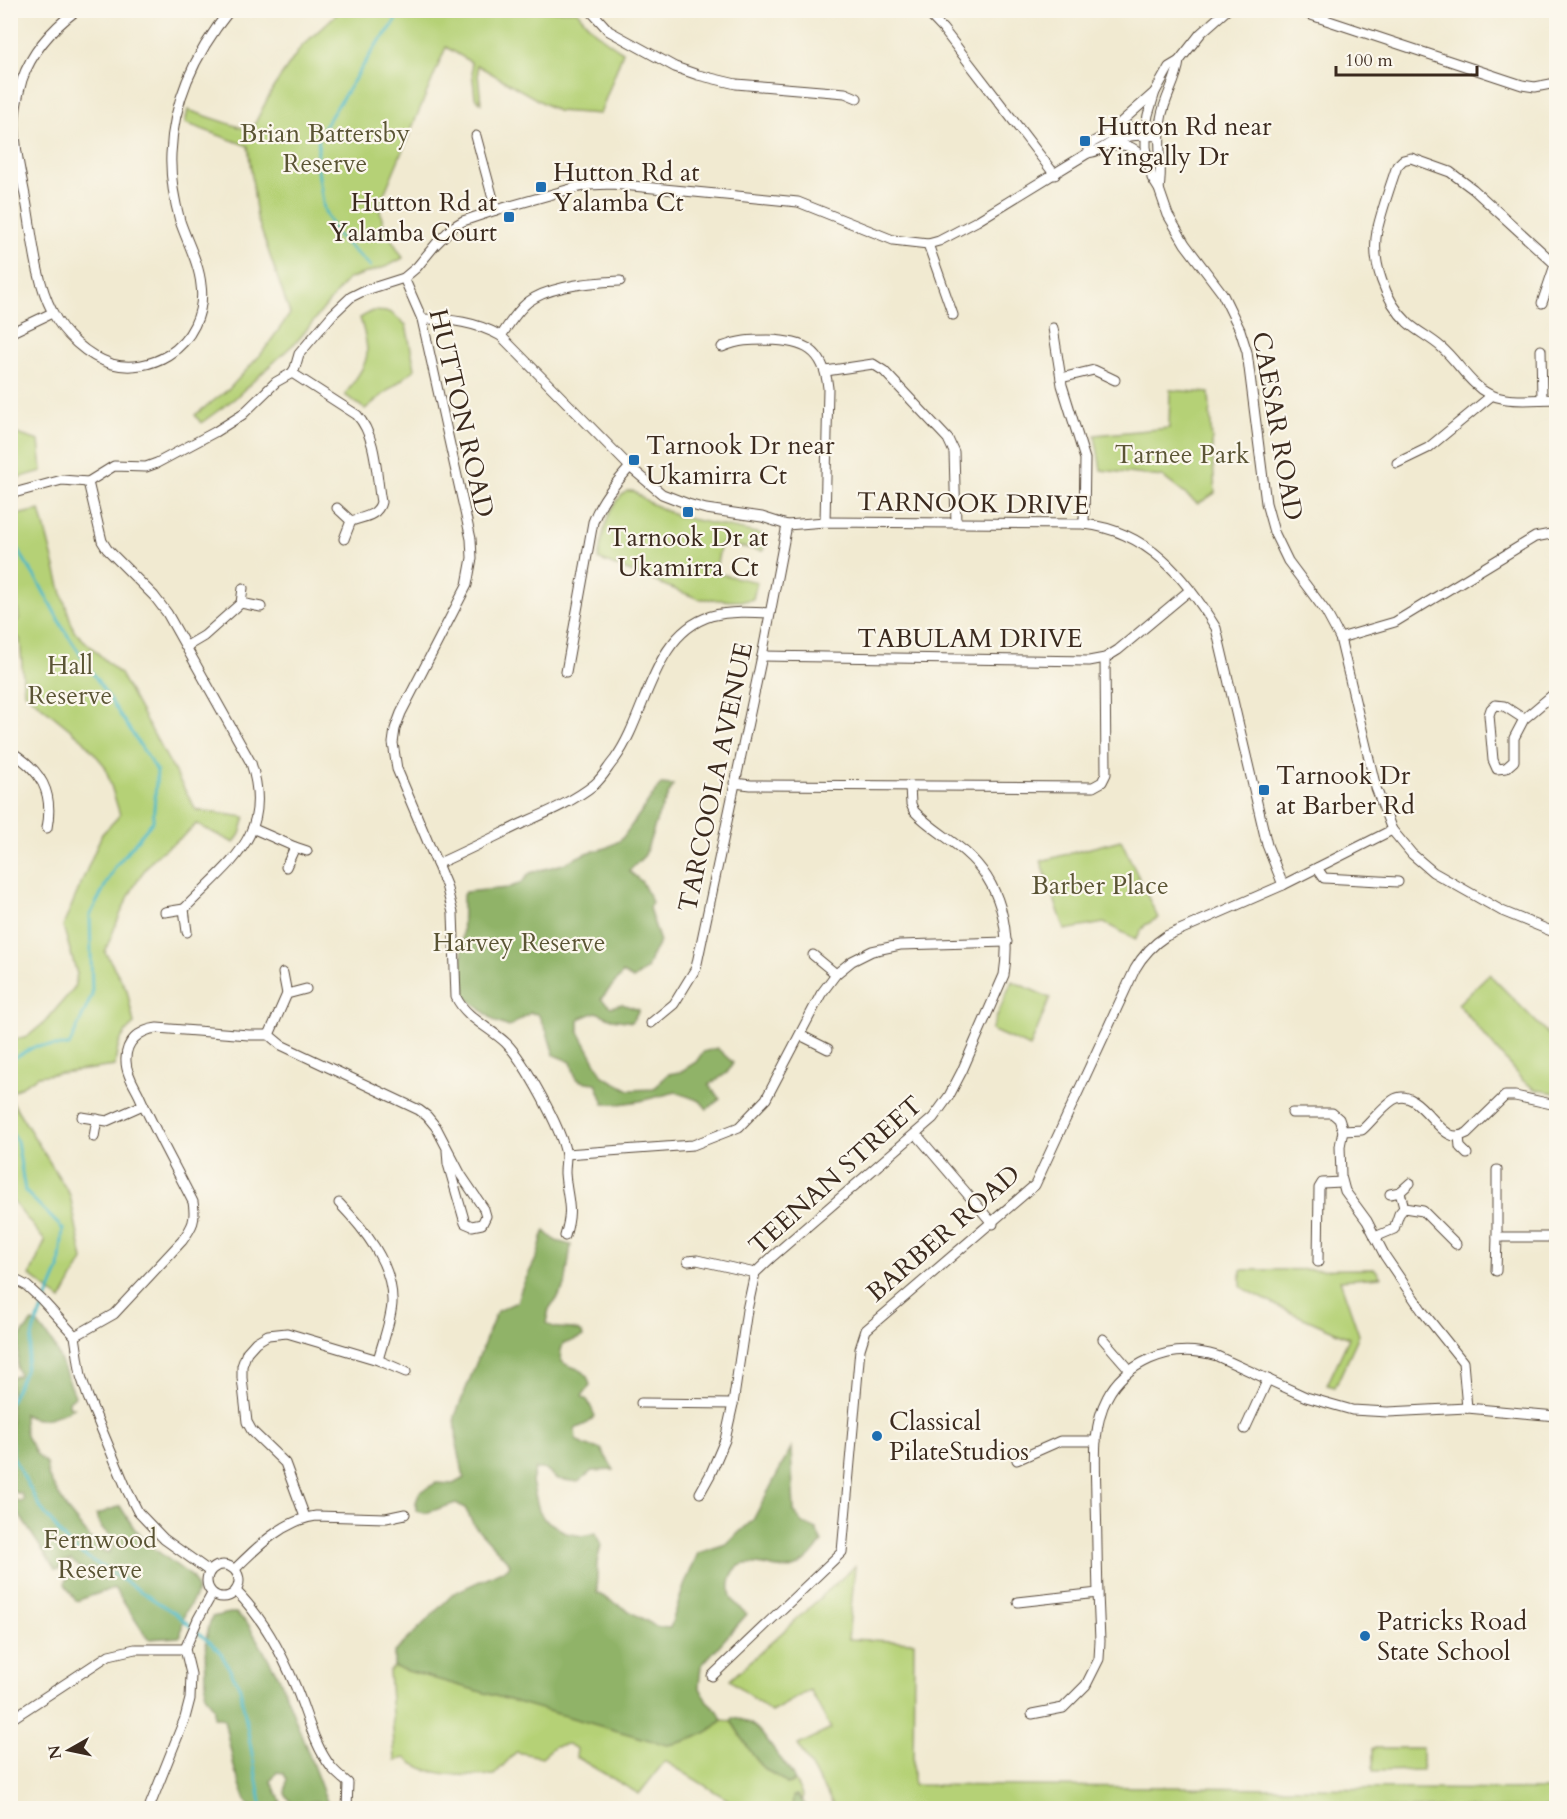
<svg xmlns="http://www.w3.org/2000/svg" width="1567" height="1819" font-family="Cardo,serif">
	<rect width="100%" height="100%" fill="#fbf7ec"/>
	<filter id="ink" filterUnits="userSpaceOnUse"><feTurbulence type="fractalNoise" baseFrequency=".0167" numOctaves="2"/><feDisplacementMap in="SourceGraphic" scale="12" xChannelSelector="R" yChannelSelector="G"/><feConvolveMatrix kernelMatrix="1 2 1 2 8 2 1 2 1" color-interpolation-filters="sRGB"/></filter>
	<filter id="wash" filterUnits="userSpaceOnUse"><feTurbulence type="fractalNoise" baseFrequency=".008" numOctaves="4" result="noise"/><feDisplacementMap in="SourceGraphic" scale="24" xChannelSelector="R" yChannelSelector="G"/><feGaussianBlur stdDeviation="1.35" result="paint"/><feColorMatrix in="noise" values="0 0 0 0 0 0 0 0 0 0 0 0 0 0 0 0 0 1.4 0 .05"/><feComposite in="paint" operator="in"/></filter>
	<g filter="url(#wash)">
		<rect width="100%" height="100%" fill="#f1ead1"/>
		<!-- green -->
		<g fill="#b5d176" stroke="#787e4a" stroke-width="1.5">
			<path d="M 340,11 L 577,11 C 590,29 604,40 623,52 L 600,114 L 557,111 L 477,65 L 481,103 L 475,97 L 471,62 L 446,47 L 379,206 L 384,227 L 403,258 L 388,266 L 348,279 L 299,339 L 234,399 L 201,423 L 195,415 L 229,389 L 262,353 L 290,314 L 257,218 L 248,146 L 185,123 L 188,110 L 251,131 L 273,88 L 301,47 Z"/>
			<path d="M 372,311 L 390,312 L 406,325 L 415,369 L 365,409 L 345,395 C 368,360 373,360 360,318 Z"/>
			<path d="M 1170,390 L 1209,393 L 1215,493 L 1198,504 L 1163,477 L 1101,470 L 1095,435 L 1169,428 Z"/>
			<path d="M 11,432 L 39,441 L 42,471 L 11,480 Z"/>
			<path d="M 627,491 L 633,491 L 650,503 L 677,516 L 766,535 L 763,551 L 721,543 L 715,573 L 757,582 L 753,599 C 742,604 714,598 699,599 L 598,559 C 603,536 606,505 627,491 Z"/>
			<path d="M 40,510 L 62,594 L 74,631 L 120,674 L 196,810 L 245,817 L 240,834 L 234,843 L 196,824 C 183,840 164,847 152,860 C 130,887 118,919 105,952 L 127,990 L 134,1024 C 119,1036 117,1048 115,1066 L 38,1076 L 11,1093 L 11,1040 L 28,1036 L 45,1022 L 74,988 L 77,974 L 63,926 L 102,834 L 120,815 L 105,766 L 83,740 L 24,692 L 20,639 L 11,632 L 11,627 L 19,619 L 18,610 L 11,592 L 11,516 Z"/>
			<path d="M 1121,840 L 1158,918 L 1145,925 L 1136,939 L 1104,923 L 1065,930 L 1041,861 Z"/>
			<path d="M 1489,974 L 1556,1042 L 1556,1093 L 1537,1090 L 1522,1080 L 1458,1004 Z"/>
			<path d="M 1012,981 L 1050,998 L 1030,1047 L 991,1030 Z"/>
			<path d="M 10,1098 L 70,1195 L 83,1260 L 61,1300 L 30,1275 L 45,1241 L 11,1199 Z"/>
			<path d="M 1375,1269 L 1381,1277 L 1340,1280 L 1359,1335 L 1335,1387 L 1327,1385 L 1349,1338 L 1281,1308 L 1241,1287 L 1241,1270 Z"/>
			<path d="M 855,1566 L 848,1639 L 914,1642 L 913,1785 L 1556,1790 L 1556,1808 L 835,1808 L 798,1745 L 831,1729 L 810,1690 L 771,1712 L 730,1680 Z"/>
			<path d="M 394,1667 L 667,1745 C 689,1741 706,1736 722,1720 L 731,1721 C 742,1736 753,1760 768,1771 C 775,1775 781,1778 787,1784 L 795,1781 L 803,1796 L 803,1800 L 797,1795 L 794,1796 L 792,1808 L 735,1808 L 727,1799 L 665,1761 L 639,1794 L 576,1757 L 577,1749 L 568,1744 L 555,1746 L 542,1757 L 516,1752 L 494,1775 C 470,1777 423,1776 406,1758 L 395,1760 L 389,1671 Z"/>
			<path d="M 1373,1748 L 1422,1748 L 1422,1770 L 1373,1771 Z"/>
		</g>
		<!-- forest -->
		<g fill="#90b367" stroke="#666e42" stroke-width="1.5">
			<path d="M 661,784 L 673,785 L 658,816 L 645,855 L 629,871 L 642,882 L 652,902 L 649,908 L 660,942 L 652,955 L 647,969 L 633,979 L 623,973 L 601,999 L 611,1007 L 622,1004 L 639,1010 L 632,1022 L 612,1019 L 596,1012 L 579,1019 L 579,1032 L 603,1076 L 629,1090 L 654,1089 L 668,1074 L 680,1072 L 696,1062 L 703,1052 L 717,1048 L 733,1063 L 727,1073 L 709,1085 L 720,1099 L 707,1109 L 700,1101 L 676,1092 L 640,1101 L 619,1104 L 604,1104 L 596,1083 C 576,1081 576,1082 571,1062 L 554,1055 L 547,1032 L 538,1014 L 530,1013 L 509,1027 L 496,1022 L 465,996 L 462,972 L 463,895 L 465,892 L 508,888 L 521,883 L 530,873 L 563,864 L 586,853 L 606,848 L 621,840 Z"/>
			<path d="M 545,1231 L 556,1241 L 571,1245 L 565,1286 L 549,1309 L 546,1323 C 558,1333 570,1324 582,1333 L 583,1337 L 563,1344 C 552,1372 578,1362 586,1375 C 588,1378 589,1382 590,1385 L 582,1396 L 588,1401 L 595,1416 L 588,1423 L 575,1429 L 576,1440 L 586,1446 L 601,1449 L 614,1470 L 592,1471 L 578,1482 L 557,1479 L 544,1469 L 535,1469 L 532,1482 L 539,1511 L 544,1519 L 566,1533 L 582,1536 L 596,1533 L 601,1545 L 597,1562 L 597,1593 L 657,1627 L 670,1628 L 684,1586 L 698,1553 L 726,1544 L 753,1520 L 791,1448 L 794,1511 L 801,1522 L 816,1529 L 822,1542 C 814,1552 803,1567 789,1569 C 769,1571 736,1548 730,1583 C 728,1599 736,1605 747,1614 L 701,1666 L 699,1686 L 707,1701 L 718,1711 L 722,1720 C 706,1736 689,1741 667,1745 L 394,1667 L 394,1653 L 454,1593 L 508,1568 L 510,1564 L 474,1525 L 465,1508 L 456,1503 L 426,1513 L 416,1511 L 416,1502 L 420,1492 L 436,1483 L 453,1484 L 464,1478 L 457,1444 L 455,1416 L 497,1311 L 517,1302 C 521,1284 531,1271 538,1254 C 541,1245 540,1239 545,1231 Z"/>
			<path d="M 32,1322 L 38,1324 L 54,1345 L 75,1396 L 69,1401 L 69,1406 L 74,1408 C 56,1416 41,1425 23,1414 L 26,1436 L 37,1455 L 46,1463 L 48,1476 L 68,1511 L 99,1549 L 108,1553 L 115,1544 L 112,1536 L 102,1529 L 96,1515 L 120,1506 L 134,1528 L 148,1544 L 192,1577 C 204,1595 190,1599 185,1614 C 182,1620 182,1628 181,1635 L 179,1637 L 148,1639 L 114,1588 L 76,1601 L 65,1584 L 66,1579 L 75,1575 L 82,1575 L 83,1570 L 71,1560 L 62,1563 L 60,1569 L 55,1569 L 12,1504 L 16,1500 L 21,1502 L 24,1500 L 21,1493 L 17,1493 L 11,1489 L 11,1378 L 19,1375 L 17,1368 L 19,1338 Z"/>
			<path d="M 230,1613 L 236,1613 L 248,1624 L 280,1679 L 329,1807 L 325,1807 L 316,1801 L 309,1802 L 304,1808 L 292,1803 L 285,1794 L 287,1779 L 283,1773 L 277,1772 L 271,1781 L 281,1802 L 275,1808 L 253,1808 L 247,1803 L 235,1771 L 224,1719 L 214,1717 L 214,1708 L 205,1695 C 208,1669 201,1642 212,1617 Z"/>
			<path d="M 733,1718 C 756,1720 764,1737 776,1753 C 783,1762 791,1770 795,1781 L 787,1784 C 781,1778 775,1775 768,1771 C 753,1760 742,1736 731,1721 Z"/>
			<path d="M 797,1795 L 808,1808 L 792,1808 L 793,1796 Z"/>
		</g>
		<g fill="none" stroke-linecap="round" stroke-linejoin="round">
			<!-- stream -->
			<g stroke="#4bb9c5" stroke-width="3">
				<path d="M 370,266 L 335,233 L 324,209 L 317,164 L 319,135 L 377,44 L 391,28 L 401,10"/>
				<path d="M 10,537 L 40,585 L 63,628 L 157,771 L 153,821 L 115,867 L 90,915 L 92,995 L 69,1046 L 36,1046 L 10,1060"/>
				<path d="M 10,1131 L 17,1141 L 25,1191 L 63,1229 L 59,1269 L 34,1329 L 25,1371 L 10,1402"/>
				<path d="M 10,1437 L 13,1457 L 40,1507 L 71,1547 L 176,1614 L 219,1650 L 240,1688 L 261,1803 L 265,1808"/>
			</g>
		</g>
	</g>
	<g filter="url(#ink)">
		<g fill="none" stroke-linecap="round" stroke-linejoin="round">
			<!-- minor casing -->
			<g stroke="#564739" stroke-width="11">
				<g id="minor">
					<path d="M 77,10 C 53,28 32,51 22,80 C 19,91 16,105 15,116 C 13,146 22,177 27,206 C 33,240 36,280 52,311 C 63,334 87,356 112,364 C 130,369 152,365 168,355 C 191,341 205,313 201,285 C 199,263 187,242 180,221 C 174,199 170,176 171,154 C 173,99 196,52 230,10"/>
					<path d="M 590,10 L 609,31 L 675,67 L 698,75 L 736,84 L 845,93 L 857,98"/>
					<path d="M 925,10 L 943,29 L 1055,175"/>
					<path d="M 1227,10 L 1201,33 L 1179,61 L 1169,67 L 1155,92 L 1148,115 L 1146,126 L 1146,147 L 1152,178 L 1159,189 L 1168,215 L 1185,244 L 1222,293 L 1240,330 L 1247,352 L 1266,503 L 1274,532 L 1288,561 L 1326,612 L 1340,638 L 1376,788 L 1392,830 L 1412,854 L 1433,872 L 1502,911 L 1556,933"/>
					<path d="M 1296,10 L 1522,85 L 1535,87 L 1556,83"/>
					<path d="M 1111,131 L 1155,92"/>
					<path d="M 476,136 L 496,210"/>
					<path d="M 1110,145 C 1130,144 1133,147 1147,160"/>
					<path d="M 1088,153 L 1091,143 L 1117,129 L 1150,126"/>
					<path d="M 1159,189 C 1163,166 1157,142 1161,119 C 1164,98 1177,81 1179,61"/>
					<path d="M 928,244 L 953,315"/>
					<path d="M 1556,265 L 1473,189 L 1450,172 L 1411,158 L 1403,160 L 1397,166 C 1390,187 1382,209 1377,231 C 1371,262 1385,301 1408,323 C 1418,332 1431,338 1441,347 C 1454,358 1463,373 1475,384 C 1496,406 1529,399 1556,399"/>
					<path d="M 404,278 L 422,319 L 471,539 L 472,558 L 467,585 L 401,713 L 395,729 L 393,743 L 397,769 L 446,885 L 453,913 L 456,997 C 466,1018 489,1027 506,1043 C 524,1061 562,1129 566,1155 C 566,1161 565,1167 565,1173 C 567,1201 574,1207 565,1236"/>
					<path d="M 1542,303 L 1555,265"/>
					<path d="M 422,319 C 451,319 476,322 501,336 L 630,467 L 662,494 L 688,504 L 706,509 L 762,517 L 787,525 L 825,522 L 1084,524 C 1148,531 1185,577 1216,628 L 1267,845 L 1283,885"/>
					<path d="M 1053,328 L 1062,385 L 1085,459 L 1084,524"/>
					<path d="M 10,333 L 52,313"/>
					<path d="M 501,336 C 509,324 517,311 528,302 C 549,286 594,282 620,281"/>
					<path d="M 722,347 C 740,340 749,340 768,340 C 804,341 824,349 828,388 L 825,522"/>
					<path d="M 1541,350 L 1542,399"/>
					<path d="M 826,371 L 873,364 L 884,371 L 948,439 L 954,452 L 956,523"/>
					<path d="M 292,373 L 357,415 C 377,437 376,475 381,502 C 378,516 363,517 351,521"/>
					<path d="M 1061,378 L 1094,370 L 1115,380"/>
					<path d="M 1397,463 L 1428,448 L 1490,397"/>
					<path d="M 88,482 L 102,541 L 107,549 L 154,596 L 167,613 L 251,763 C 275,836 229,862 184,909"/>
					<path d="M 10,494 L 62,480 L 88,482 L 114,466 L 146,467 L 157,463 L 215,432 L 242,415 L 276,382 L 292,373 L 295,368 L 299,354 L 333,314 L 351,297 L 363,291 L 404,278 L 417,267 L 436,244 L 453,227 L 463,221 L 496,210 L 574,188 L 589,185 L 612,184 L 798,202 L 893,240 L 928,244 L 939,241 L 977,221 L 1088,153 C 1099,152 1105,146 1114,141 C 1128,134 1143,135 1158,136"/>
					<path d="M 337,508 L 351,521 L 344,539"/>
					<path d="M 243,588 L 241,603 L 261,607"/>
					<path d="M 1340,638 L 1395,622 L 1535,537 L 1556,533"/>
					<path d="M 187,646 L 204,636 L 241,603"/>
					<path d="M 762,656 L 1089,661 L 1105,658 L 1118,650 L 1190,590"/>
					<path d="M 566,672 L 593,522 C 601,500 614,485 630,467"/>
					<path d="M 1524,719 L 1504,706 L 1495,705 L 1491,709 L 1489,715 L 1493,760 L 1497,769 L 1506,768 L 1514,761 L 1514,738 L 1524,719 L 1556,692"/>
					<path d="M 10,751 C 41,770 54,792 47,828"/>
					<path d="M 734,783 L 751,785 L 1093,787 L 1102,782 L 1106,774 L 1105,658"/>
					<path d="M 254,829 L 295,847"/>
					<path d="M 437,864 C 466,851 494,837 523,823 C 548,812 574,801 595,784 C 603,777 608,767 615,759 C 647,715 652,634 711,616 C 730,611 751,612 770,613"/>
					<path d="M 286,867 L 295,847 L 307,851"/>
					<path d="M 1317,868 L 1324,878 L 1398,882"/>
					<path d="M 165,912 L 184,909 L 187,932"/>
					<path d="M 813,955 L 836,974"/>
					<path d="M 283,973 L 287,994"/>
					<path d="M 651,1023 L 674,1004 L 696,968 L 762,656 L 787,525"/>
					<path d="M 269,1035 L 287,994 L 306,989"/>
					<path d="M 800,1035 L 828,1049"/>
					<path d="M 1292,1113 L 1332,1113 L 1339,1119 L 1343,1131 L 1340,1146 L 1341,1176 L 1345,1191 L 1367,1221 L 1385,1256 L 1423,1312 L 1463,1362 L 1467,1408"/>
					<path d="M 82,1117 L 107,1121 L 143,1105"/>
					<path d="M 1343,1131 L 1362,1130 C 1372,1121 1381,1108 1393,1100 C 1414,1086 1433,1126 1449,1134 C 1455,1138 1461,1136 1467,1133 L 1505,1096 L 1515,1096 L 1556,1105"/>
					<path d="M 917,1135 L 993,1224"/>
					<path d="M 1459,1136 L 1460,1147 L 1467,1154"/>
					<path d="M 94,1137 L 97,1119"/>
					<path d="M 566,1154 L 693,1145 L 739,1127 L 766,1099 L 821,994 L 836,974 L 852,961 L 872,951 L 900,945 L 1007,942"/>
					<path d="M 1497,1170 L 1497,1237 L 1556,1237"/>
					<path d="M 1400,1192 L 1410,1183"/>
					<path d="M 1390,1194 L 1400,1192 L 1404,1208 L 1423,1211 L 1456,1244"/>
					<path d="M 339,1203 C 364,1229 392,1263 392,1300 C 393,1315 382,1344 378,1360"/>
					<path d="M 1375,1237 L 1394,1229 L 1399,1214 L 1404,1208"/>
					<path d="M 688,1261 L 697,1260 L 755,1273"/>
					<path d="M 1318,1262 L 1319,1188 L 1322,1183 L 1342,1182"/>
					<path d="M 1496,1271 L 1497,1237"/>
					<path d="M 10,1277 L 27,1286 L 41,1299 L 75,1336 L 81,1376 L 88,1397 L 127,1490 L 138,1512 L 164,1539 L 209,1571"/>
					<path d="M 75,1336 L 114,1314 L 182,1241 C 193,1226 196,1220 193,1202 C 175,1166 155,1131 139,1095 C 134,1085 126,1073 126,1061 C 125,1042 139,1030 157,1028 L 249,1035 L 269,1035 L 281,1045 L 419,1110 L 427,1116 L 436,1127 L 461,1175 L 484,1209 L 486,1216 L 482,1224 L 472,1226 L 465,1223 L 448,1164 L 447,1150"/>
					<path d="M 1103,1339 L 1130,1370"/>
					<path d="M 641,1403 L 733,1404"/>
					<path d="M 1245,1429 L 1268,1379"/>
					<path d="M 1017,1460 L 1060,1441 L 1096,1441"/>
					<path d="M 700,1493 L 710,1475 L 725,1440 L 733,1404 L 747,1310 L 755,1273 L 773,1256 L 933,1118 L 949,1096 L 962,1071 L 1004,975 C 1011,930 1001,883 965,852 C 949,838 929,827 914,811 L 911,804 L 910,786"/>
					<path d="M 305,1517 L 285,1463 L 252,1431 L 247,1422 L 242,1378 L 242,1366 L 247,1352 L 256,1342 L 268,1335 L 287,1333 L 378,1360 L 406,1372"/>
					<circle cx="223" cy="1581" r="16"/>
					<path d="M 235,1569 C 257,1547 284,1520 316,1516 L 386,1518 L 405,1514"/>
					<path d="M 236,1591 C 262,1617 280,1650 294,1683 C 306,1710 313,1744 331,1767 C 336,1773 342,1778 348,1783 L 347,1808"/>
					<path d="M 1018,1602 L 1098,1593 C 1097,1562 1097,1532 1096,1501 C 1096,1468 1091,1428 1107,1398 C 1116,1380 1132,1367 1150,1359 C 1172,1349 1194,1349 1217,1356 L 1306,1397 L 1352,1410 L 1388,1412 L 1467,1408 L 1556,1416"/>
					<path d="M 712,1676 L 842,1552 L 860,1349 L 866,1330 L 1035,1185 L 1135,969 C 1143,955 1152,945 1166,936 L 1283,885 L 1392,830"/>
					<path d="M 1032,1714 L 1063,1708 L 1086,1685 L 1099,1659 L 1100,1641 L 1098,1593"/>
					<path d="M 10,1720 L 109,1655 L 135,1649 L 185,1649"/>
					<path d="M 149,1808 L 185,1718 L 190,1699 L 191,1674 L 185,1649 L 198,1619 L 212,1594"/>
				</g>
			</g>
			<!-- minor -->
			<use href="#minor" stroke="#fff" stroke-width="9"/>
		</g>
	</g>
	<!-- markers -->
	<g fill="#1f6fb2" stroke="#fbf7ec" stroke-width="2">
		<rect x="1079" y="135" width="12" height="12" rx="3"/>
		<rect x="535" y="181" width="12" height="12" rx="3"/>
		<rect x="503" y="211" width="12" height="12" rx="3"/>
		<rect x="628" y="454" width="12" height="12" rx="3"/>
		<rect x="682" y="506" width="12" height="12" rx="3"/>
		<rect x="1258" y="784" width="12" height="12" rx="3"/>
		<circle cx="877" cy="1436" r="6"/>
		<circle cx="1365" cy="1636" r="6"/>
	</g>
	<g text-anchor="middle" stroke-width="4.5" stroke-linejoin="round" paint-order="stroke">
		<!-- poi labels -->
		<g font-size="26" fill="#3b2a1e" stroke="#fbf7ec" text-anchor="start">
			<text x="1097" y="135">Hutton Rd near<tspan x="1097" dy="30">Yingally Dr</tspan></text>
			<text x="553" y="181">Hutton Rd at<tspan x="553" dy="30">Yalamba Ct</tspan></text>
			<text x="497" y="211" text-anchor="end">Hutton Rd at<tspan x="497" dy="30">Yalamba Court</tspan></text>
			<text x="646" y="454">Tarnook Dr near<tspan x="646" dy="30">Ukamirra Ct</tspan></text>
			<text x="688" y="546" text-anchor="middle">Tarnook Dr at<tspan x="688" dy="30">Ukamirra Ct</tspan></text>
			<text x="1276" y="784">Tarnook Dr<tspan x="1276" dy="30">at Barber Rd</tspan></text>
			<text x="889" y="1430">Classical<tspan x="889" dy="30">PilateStudios</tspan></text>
			<text x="1377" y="1630">Patricks Road<tspan x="1377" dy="30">State School</tspan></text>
		</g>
		<!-- park labels -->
		<g font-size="26" fill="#5a5434" stroke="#fbf7ec">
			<text x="325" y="142">Brian Battersby<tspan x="325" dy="30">Reserve</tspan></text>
			<text x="1182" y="463">Tarnee Park</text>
			<text x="70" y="674">Hall<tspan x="70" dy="30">Reserve</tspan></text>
			<text x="1100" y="894">Barber Place</text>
			<text x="519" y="951">Harvey Reserve</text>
			<text x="100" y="1548">Fernwood<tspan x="100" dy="30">Reserve</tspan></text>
		</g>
		<!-- street labels -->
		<g font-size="26" fill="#3b2a1e" stroke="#fbf7ec">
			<text transform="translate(462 413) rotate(77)" y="9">HUTTON ROAD</text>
			<text transform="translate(1278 426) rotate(80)" y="9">CAESAR ROAD</text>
			<text transform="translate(973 503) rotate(1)" y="9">TARNOOK DRIVE</text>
			<text x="970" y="647">TABULAM DRIVE</text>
			<text transform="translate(715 777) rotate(-78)" y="9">TARCOOLA AVENUE</text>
			<text transform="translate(835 1175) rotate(-42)" y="9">TEENAN STREET</text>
			<text transform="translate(943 1233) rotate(-41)" y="9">BARBER ROAD</text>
		</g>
	</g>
	<!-- margin -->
	<rect width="1567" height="1819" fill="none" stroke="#fbf7ec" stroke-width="36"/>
	<!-- north arrow -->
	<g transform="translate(69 1750) rotate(261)" stroke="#fbf7ec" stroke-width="4.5" paint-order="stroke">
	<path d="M0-4.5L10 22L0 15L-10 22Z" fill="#3b2a1e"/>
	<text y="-9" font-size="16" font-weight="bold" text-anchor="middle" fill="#3b2a1e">N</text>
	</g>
	<!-- scale -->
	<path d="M1336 66v9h141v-9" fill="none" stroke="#3b2a1e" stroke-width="3"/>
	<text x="1345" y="66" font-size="18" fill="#3b2a1e" stroke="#fbf7ec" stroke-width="4.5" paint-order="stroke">100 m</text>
</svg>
